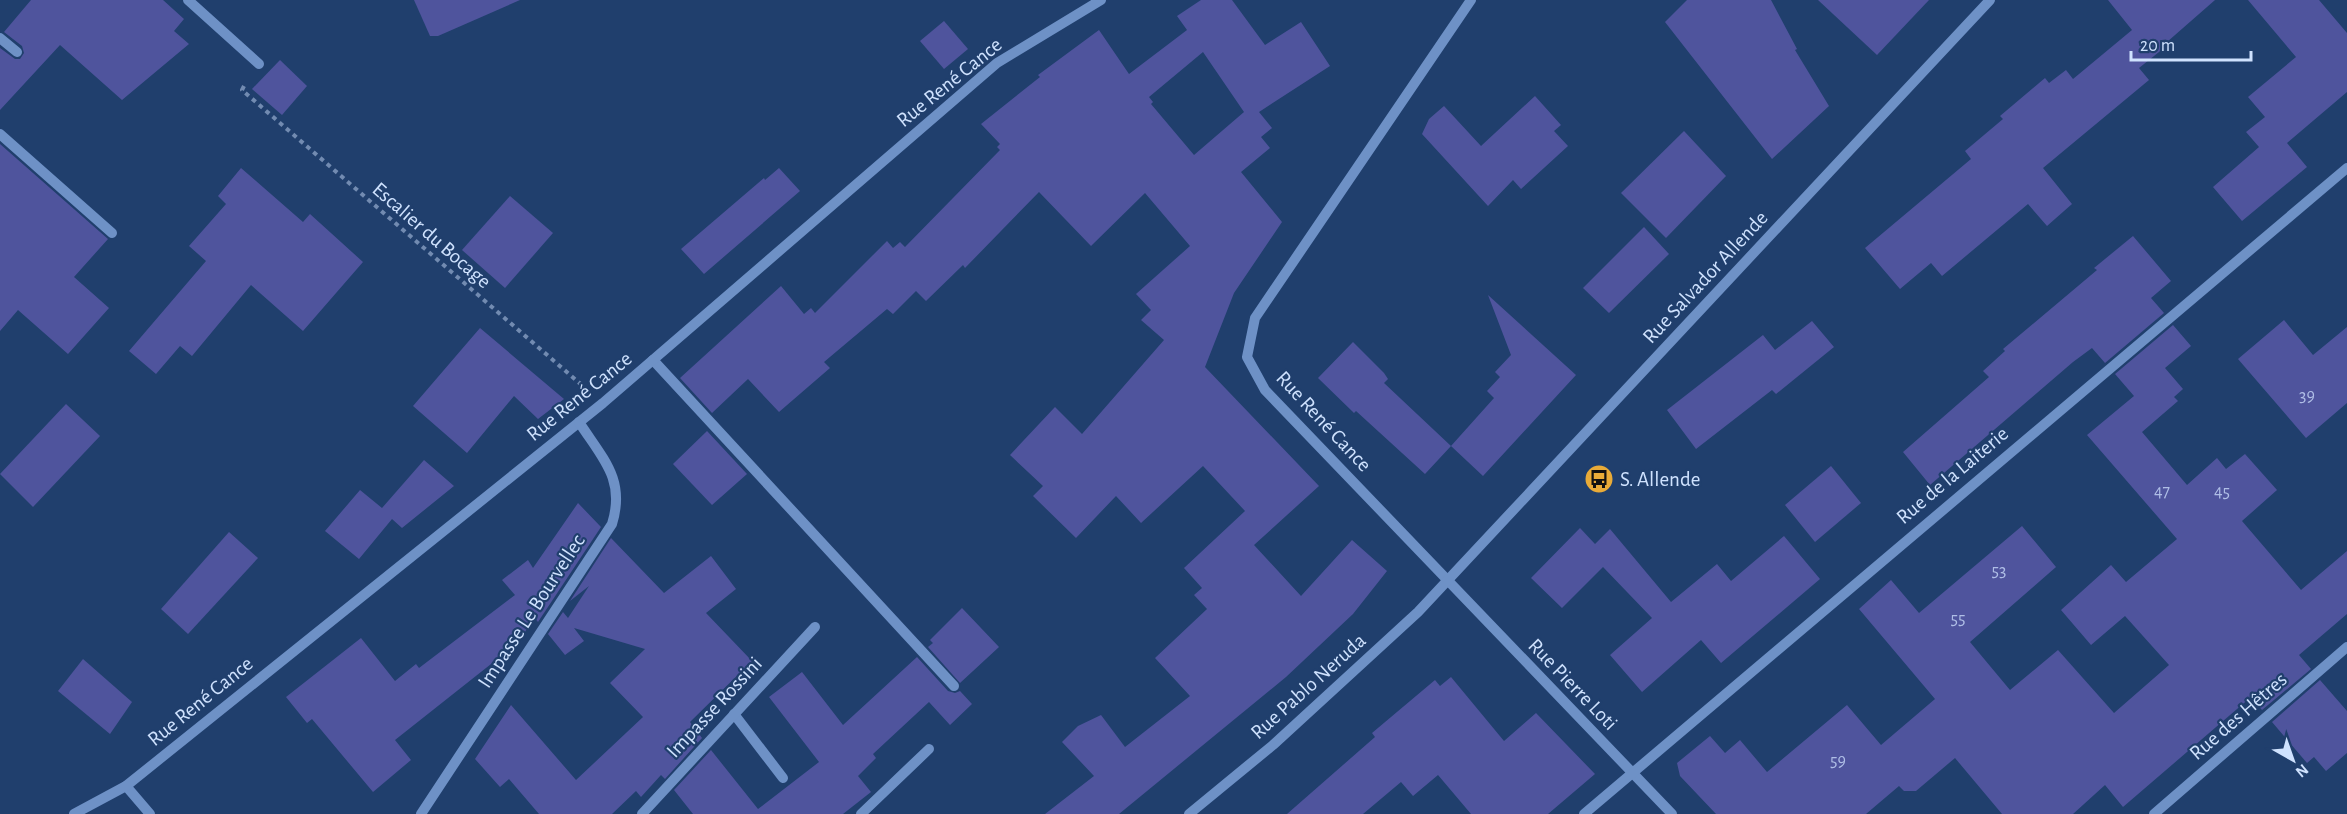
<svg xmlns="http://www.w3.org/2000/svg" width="2347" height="814" font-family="'Alegreya Sans',sans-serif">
	<rect width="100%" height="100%" fill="#203f6d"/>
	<!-- building -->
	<g fill="#4f549d" fill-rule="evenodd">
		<path d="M 31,0 L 163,0 L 184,19 L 174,31 L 189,44 L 122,100 L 60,45 L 0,110 L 0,48 L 15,59 L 20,59 L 24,53 L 22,46 L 4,32 Z"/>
		<path d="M 414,0 L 520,0 L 438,36 L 430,36 Z"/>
		<path d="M 1201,0 L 1232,0 L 1265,45 L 1301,22 L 1330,66 L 1259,112 L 1272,128 L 1261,137 L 1270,148 L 1241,172 L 1282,222 L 1234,293 L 1205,367 L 1319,486 L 1254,545 L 1301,596 L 1352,540 L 1387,571 L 1353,614 L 1286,677 L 1119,814 L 1045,814 L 1094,776 L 1062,742 L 1078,726 L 1101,715 L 1125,747 L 1190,696 L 1155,658 L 1207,609 L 1194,595 L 1202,588 L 1184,568 L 1245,511 L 1203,466 L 1141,523 L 1116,496 L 1076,538 L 1033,496 L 1043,486 L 1010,455 L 1055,407 L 1082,434 L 1164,340 L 1141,320 L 1151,310 L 1136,294 L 1190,246 L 1145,193 L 1091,246 L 1039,192 L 965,268 L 963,265 L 926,301 L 916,291 L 893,314 L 887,309 L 824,362 L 830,368 L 779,412 L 748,379 L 712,413 L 680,378 L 781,286 L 804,314 L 811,308 L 815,313 L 887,241 L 893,248 L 900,242 L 905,247 L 1000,150 L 997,147 L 1000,144 L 981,124 L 1040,77 L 1038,75 L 1099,30 L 1129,74 L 1187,30 L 1177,16 ZM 1203,52 L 1244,112 L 1194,155 L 1151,104 L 1153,102 L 1149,97 Z"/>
		<path d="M 1687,0 L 1771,0 L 1797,49 L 1795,50 L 1829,106 L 1772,159 L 1665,22 Z"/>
		<path d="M 1818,0 L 1929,0 L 1877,55 Z"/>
		<path d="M 2108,0 L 2215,0 L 2167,42 L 2169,44 L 2139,68 L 2149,80 L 2043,168 L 2072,204 L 2047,226 L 2028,204 L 1942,276 L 1931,263 L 1900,289 L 1865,248 L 1971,159 L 1965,151 L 2003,119 L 2000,116 L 2045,78 L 2049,83 L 2066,70 L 2073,79 L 2132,30 Z"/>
		<path d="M 2248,0 L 2319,0 L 2347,33 L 2347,92 L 2287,143 L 2307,167 L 2242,221 L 2213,187 L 2259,147 L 2246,132 L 2265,117 L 2248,97 L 2296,57 Z"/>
		<path d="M 944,21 L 968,49 L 944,69 L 920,41 Z"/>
		<path d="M 280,60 L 307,86 L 282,115 L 252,89 Z"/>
		<path d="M 1535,96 L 1561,125 L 1554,131 L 1568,146 L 1521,189 L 1513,180 L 1488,206 L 1422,134 L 1429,119 L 1444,106 L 1481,146 Z"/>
		<path d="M 1684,131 L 1726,176 L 1666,238 L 1621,193 Z"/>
		<path d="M 0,144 L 108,239 L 74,277 L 109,308 L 68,354 L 18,310 L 0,331 Z"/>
		<path d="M 241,168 L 303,222 L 310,214 L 363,262 L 303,331 L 251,285 L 192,356 L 180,346 L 156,374 L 129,351 L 206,261 L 189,246 L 226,204 L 218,196 Z"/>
		<path d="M 779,168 L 800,191 L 704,274 L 681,249 L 764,178 L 765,180 Z"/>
		<path d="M 510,196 L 553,233 L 505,288 L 462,250 Z"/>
		<path d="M 1644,227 L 1669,254 L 1609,313 L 1583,288 Z"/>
		<path d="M 2133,236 L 2171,281 L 2151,298 L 2164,313 L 2105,363 L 2092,348 L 2073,362 L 1930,485 L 1903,452 L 1989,377 L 1983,371 L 2005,351 L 2003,349 L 2097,270 L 2094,268 Z"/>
		<path d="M 1488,295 L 1576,375 L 1483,476 L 1451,446 L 1494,398 L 1487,391 L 1500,377 L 1495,372 L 1511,355 Z"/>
		<path d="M 2284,320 L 2313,355 L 2347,327 L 2347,403 L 2306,438 L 2238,359 Z"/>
		<path d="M 1812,321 L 1834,347 L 1776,394 L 1772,390 L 1696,449 L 1667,410 L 1763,335 L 1775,350 Z"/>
		<path d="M 2173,325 L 2191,346 L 2165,368 L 2183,389 L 2174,397 L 2178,401 L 2142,432 L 2187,485 L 2217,458 L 2226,469 L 2245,454 L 2277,490 L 2242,521 L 2301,590 L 2347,551 L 2347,614 L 2299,655 L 2311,669 L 2262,710 L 2251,697 L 2123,807 L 2105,785 L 2073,814 L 2002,814 L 1955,758 L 1916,791 L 1904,791 L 1899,786 L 1866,814 L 1716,814 L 1680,776 L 1677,763 L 1710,736 L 1725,753 L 1740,740 L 1767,772 L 1847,705 L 1881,745 L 1935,699 L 1859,609 L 1891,580 L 1919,613 L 2022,526 L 2056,567 L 1970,642 L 2010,690 L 2058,650 L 2114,713 L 2169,665 L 2125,616 L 2091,645 L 2061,610 L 2111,565 L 2126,582 L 2177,539 L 2087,435 L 2134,396 L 2115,374 Z"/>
		<path d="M 480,328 L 564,399 L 538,419 L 514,396 L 467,453 L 413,406 Z"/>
		<path d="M 1353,342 L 1384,373 L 1388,379 L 1384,383 L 1451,446 L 1425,474 L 1356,411 L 1354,413 L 1318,378 Z"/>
		<path d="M 66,404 L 100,436 L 33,507 L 0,474 Z"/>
		<path d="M 707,431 L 747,474 L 712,505 L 673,464 Z"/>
		<path d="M 424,460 L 454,486 L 402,528 L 392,519 L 359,559 L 325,531 L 360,490 L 382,508 Z"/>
		<path d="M 1831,466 L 1861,503 L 1815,542 L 1785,505 Z"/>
		<path d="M 578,503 L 601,527 L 538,622 L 534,617 L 519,642 L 395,740 L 411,760 L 373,792 L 312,719 L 307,723 L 286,697 L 361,638 L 395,681 L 416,664 L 419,668 L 515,595 L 502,580 L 528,560 L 533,568 Z"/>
		<path d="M 1580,528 L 1595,544 L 1610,529 L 1671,602 L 1717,564 L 1731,581 L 1784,536 L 1820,579 L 1721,663 L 1701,640 L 1642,692 L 1610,655 L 1652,618 L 1603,567 L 1562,608 L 1531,578 Z"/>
		<path d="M 229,532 L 258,558 L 188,634 L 161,609 Z"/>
		<path d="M 611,538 L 664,593 L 711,556 L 736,589 L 706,613 L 752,661 L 690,722 L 702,738 L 665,779 L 661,775 L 641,797 L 636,791 L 612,814 L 539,814 L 509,779 L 500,787 L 475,759 L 511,705 L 576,780 L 643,717 L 610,683 L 645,649 L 574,628 L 584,641 L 565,655 L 548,634 L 563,612 L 568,618 L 589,586 L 570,601 Z"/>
		<path d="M 962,608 L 999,647 L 960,683 L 928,647 L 933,643 L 930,640 Z"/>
		<path d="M 917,657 L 948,691 L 955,693 L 960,691 L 972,704 L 950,725 L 929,702 L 873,754 L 876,758 L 858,776 L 871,792 L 843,814 L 693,814 L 674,790 L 711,750 L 758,809 L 819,762 L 769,697 L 802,672 L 843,725 Z"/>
		<path d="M 83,659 L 132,702 L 110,734 L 58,691 Z"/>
		<path d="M 1451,677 L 1504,741 L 1536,713 L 1595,774 L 1548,814 L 1471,814 L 1438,775 L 1413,796 L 1401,782 L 1363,814 L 1287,814 L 1375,737 L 1372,733 L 1435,680 L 1440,686 Z"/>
		<path d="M 2320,680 L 2347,711 L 2347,753 L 2326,771 L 2314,757 L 2307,763 L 2272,722 Z"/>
	</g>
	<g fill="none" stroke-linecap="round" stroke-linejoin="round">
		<!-- path -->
		<path stroke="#728bb1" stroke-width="4" stroke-dasharray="4.5 4.5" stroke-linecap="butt" d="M 244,86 L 242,90 L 584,387"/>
		<!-- minor -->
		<g stroke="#6e91c6" stroke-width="10">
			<path d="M 188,0 L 259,64"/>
			<path d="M 1471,0 L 1255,318 L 1247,357 L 1265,390 L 1672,814"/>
			<path d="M 0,38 L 17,52"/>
			<path d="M 0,134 L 112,233"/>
			<path d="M 653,360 L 954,686"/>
			<path d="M 734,714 L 783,778"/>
			<path d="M 126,786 L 150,814"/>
			<path d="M 74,814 L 126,786 L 603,403 L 997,63 L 1101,0"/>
			<path d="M 421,814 L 612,524 C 626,479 602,458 579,422"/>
			<path d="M 642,814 L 815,627"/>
			<path d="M 861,814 L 929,749"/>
			<path d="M 1189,814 L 1273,745 L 1418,612 L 1990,0"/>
			<path d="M 1584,814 L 2347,168"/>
			<path d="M 2154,814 L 2347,647"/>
		</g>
	</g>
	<!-- icons -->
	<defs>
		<g id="bus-disc" transform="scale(1.5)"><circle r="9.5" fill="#e9ab38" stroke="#203f6d"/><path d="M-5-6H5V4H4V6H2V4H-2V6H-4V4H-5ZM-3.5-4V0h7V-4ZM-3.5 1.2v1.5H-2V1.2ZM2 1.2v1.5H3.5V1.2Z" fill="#111"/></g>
	</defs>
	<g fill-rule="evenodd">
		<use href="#bus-disc" x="1599" y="479"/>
	</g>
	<g text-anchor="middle" stroke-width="4.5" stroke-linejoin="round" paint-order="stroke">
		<!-- number labels -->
		<g font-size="18" fill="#afbee6">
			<text x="2307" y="401">39</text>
			<text x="2162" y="497">47</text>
			<text x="2222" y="497">45</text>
			<text x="1999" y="576">53</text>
			<text x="1958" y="624">55</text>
			<text x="1838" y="766">59</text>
		</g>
		<!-- street labels -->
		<g font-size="21" fill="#cfe2fe" stroke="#203f6d">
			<text transform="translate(949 82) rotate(-39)" y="7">Rue René Cance</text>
			<text transform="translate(432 235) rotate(41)" y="7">Escalier du Bocage</text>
			<text transform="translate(1705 277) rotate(-47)" y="7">Rue Salvador Allende</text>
			<text transform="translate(579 396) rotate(-39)" y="7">Rue René Cance</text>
			<text transform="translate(1324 421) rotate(47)" y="7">Rue René Cance</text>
			<text transform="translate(1952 475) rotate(-40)" y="7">Rue de la Laiterie</text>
			<text transform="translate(531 611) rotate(-57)" y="7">Impasse Le Bourvellec</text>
			<text transform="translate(1573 684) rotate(46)" y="7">Rue Pierre Loti</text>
			<text transform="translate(1308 686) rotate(-42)" y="7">Rue Pablo Neruda</text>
			<text transform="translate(200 701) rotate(-39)" y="7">Rue René Cance</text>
			<text transform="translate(714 707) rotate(-47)" y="7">Impasse Rossini</text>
			<text transform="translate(2238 716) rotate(-41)" y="7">Rue des Hêtres</text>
		</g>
		<!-- poi labels -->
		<g font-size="21" fill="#cfe2fe" stroke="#203f6d" text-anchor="start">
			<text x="1620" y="486">S. Allende</text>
		</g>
	</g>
	<!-- north arrow -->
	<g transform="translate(2293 760) rotate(140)" stroke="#203f6d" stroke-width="4.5" paint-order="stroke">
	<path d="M0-4.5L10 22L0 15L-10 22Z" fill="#cfe2fe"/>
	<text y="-9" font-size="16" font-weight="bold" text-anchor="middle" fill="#cfe2fe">N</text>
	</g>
	<!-- scale -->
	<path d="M2131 51v9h120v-9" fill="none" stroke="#cfe2fe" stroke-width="3"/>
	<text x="2140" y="51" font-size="18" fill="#cfe2fe" stroke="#203f6d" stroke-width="4.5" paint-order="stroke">20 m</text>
</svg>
